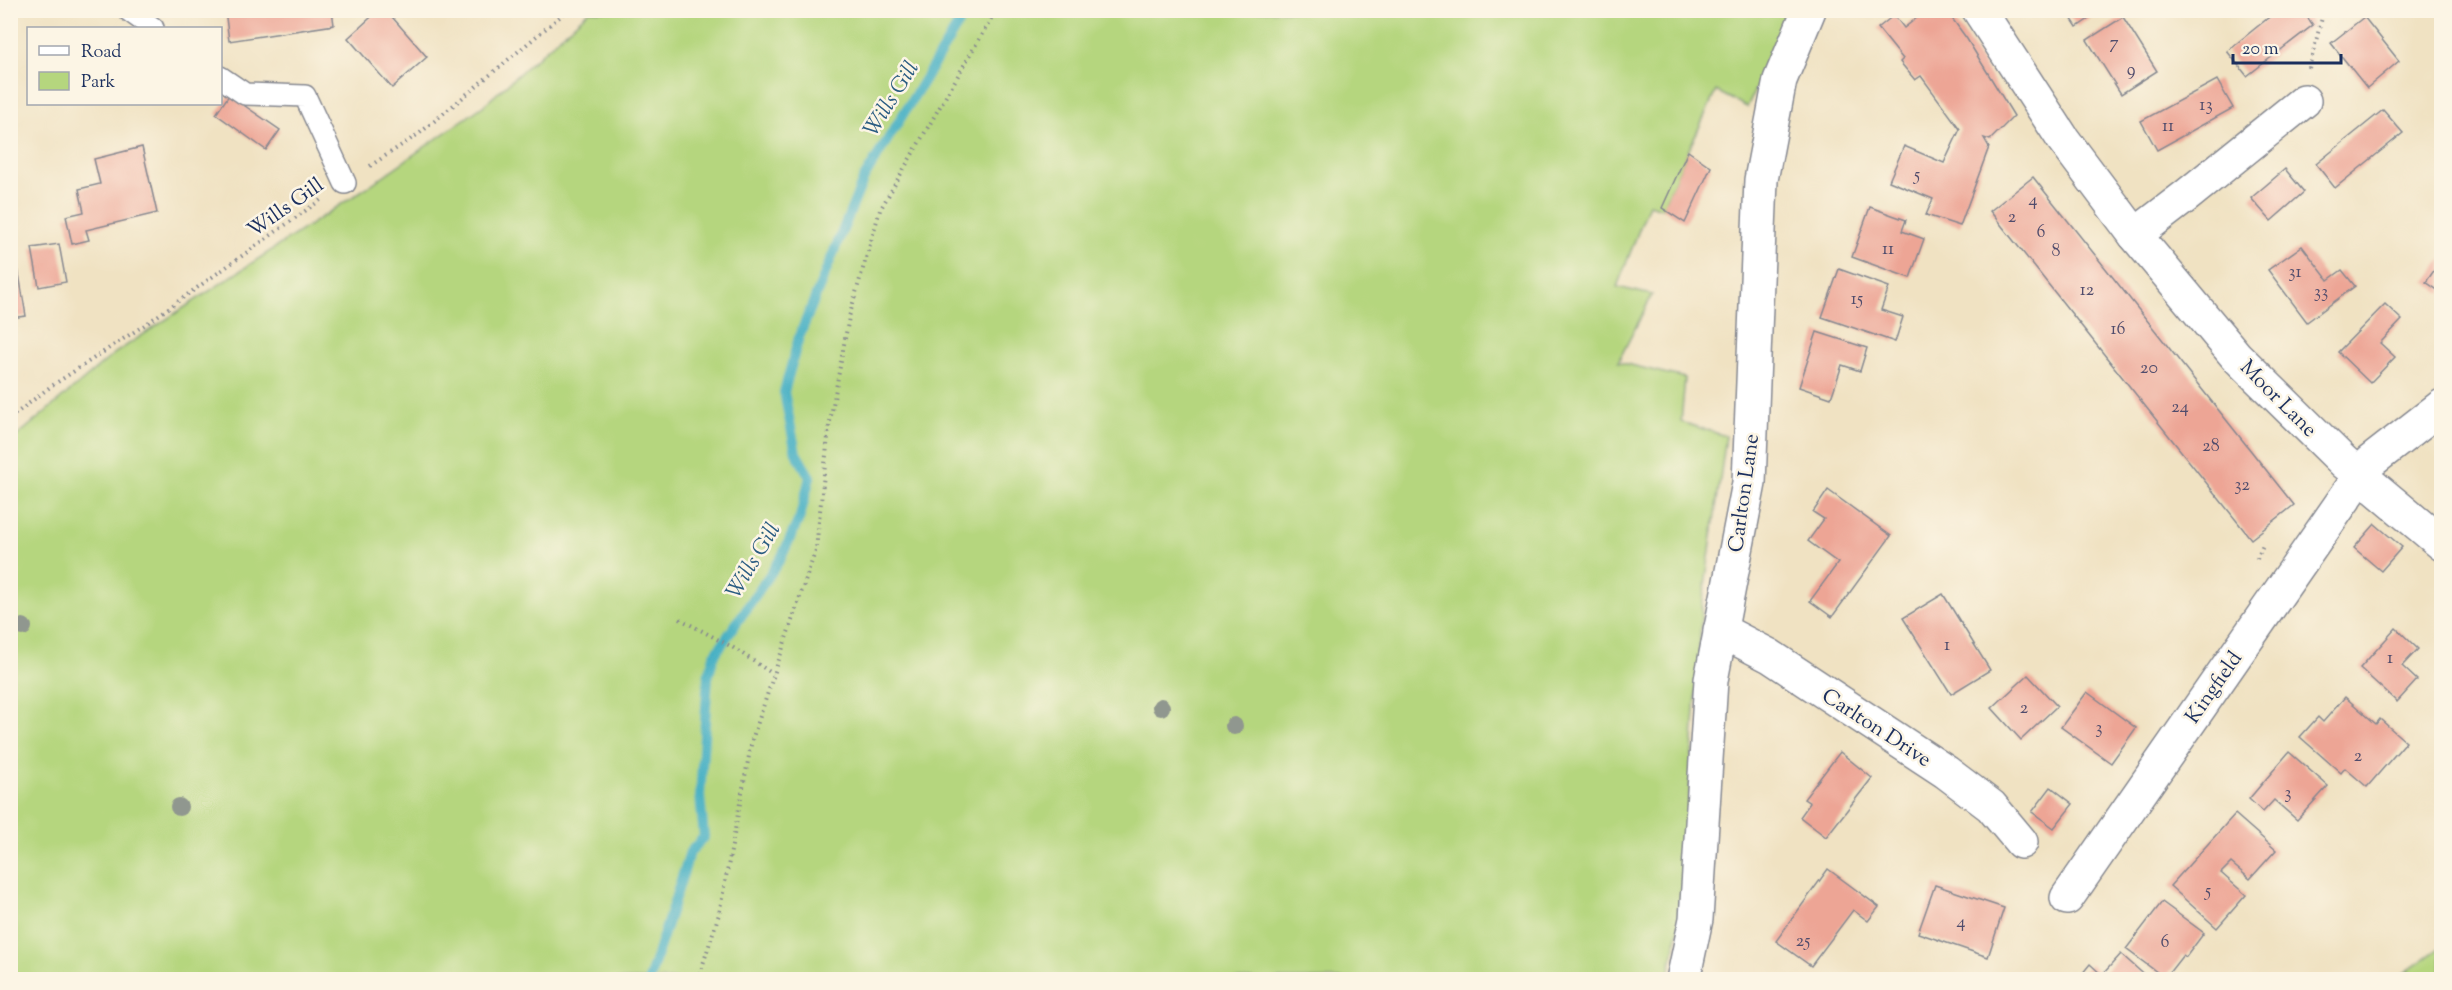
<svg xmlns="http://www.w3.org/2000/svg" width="2452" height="990" font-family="'Sorts Mill Goudy',serif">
	<rect width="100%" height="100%" fill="#fcf5e5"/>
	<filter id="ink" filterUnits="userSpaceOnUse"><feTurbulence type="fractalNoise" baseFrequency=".0167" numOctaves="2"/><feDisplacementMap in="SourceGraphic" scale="12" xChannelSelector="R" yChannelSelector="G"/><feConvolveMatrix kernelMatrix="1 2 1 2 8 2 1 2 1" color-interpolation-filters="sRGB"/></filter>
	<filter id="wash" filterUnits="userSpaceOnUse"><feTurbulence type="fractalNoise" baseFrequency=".008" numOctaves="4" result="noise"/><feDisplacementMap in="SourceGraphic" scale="24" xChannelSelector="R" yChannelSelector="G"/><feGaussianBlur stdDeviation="1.35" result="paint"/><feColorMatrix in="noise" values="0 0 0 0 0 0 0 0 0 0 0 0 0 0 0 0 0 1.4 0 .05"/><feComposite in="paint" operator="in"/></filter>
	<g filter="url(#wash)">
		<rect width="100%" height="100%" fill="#f0e2c2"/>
		<!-- green -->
		<g fill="#b5d67e" stroke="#68826e" stroke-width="1.5">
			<path d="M 589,11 L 1793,11 L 1747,107 L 1716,91 L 1662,208 L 1649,204 L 1617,287 L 1652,295 L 1618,362 L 1685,378 L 1681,422 L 1726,436 L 1702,607 L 1681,917 L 1668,979 L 11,980 L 11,441 L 115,353 L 366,188 L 483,106 Z"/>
			<path d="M 2441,947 L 2441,979 L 2396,979 Z"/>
		</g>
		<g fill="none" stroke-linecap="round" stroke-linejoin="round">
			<!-- stream -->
			<path stroke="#46b0c4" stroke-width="10" d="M 649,980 L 690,852 L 704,837 L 700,796 L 708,677 L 714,656 L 781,558 L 800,517 L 810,477 L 796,453 L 784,392 L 799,337 L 864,178 L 967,10"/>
		</g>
		<g id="blocks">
			<!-- building -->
			<g fill="#eda595">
				<path d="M 225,10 L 332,10 L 334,25 L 229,41 Z"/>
				<path d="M 379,10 L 386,10 L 427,57 L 392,88 L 348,38 Z"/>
				<path d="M 1927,10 L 1946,10 L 1967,39 L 2014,116 L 1990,140 L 1984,138 L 1989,147 L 1960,226 L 1926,215 L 1933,199 L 1889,181 L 1904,146 L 1944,163 L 1960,129 L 1921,76 L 1915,80 L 1900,62 L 1903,59 L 1878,28 L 1894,15 L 1904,28 Z"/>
				<path d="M 2066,10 L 2102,10 L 2077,27 Z"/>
				<path d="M 2278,10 L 2302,10 L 2313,25 L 2247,76 L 2227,51 Z"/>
				<path d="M 2123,17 L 2157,71 L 2121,94 L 2087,40 Z"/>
				<path d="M 2364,17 L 2399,61 L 2367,88 L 2331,43 Z"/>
				<path d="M 2217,80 L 2233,108 L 2157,150 L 2141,121 Z"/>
				<path d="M 229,95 L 280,130 L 266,150 L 216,114 Z"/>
				<path d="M 2383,110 L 2403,133 L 2335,188 L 2316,164 Z"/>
				<path d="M 142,147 L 157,213 L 86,230 L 89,240 L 72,244 L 66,216 L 84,212 L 79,189 L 100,184 L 94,159 Z"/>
				<path d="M 1688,151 L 1711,167 L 1685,223 L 1662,208 Z"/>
				<path d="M 2285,169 L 2304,192 L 2271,221 L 2251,198 Z"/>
				<path d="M 2033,177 L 2294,505 L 2251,539 L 1990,211 Z"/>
				<path d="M 1870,207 L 1906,220 L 1902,231 L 1924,239 L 1910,278 L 1852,257 Z"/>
				<path d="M 59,244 L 66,282 L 39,287 L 32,248 Z"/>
				<path d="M 2302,246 L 2328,280 L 2342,270 L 2355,286 L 2307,322 L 2268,270 Z"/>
				<path d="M 2442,259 L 2442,293 L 2426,282 Z"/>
				<path d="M 17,262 L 26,316 L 10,318 L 10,263 Z"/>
				<path d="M 1839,269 L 1889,287 L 1881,310 L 1903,317 L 1895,342 L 1822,317 Z"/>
				<path d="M 2385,304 L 2402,320 L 2380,343 L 2395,357 L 2370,383 L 2338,352 Z"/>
				<path d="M 1817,332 L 1867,348 L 1860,371 L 1842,365 L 1831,398 L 1799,387 Z"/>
				<path d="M 1828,490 L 1891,536 L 1832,617 L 1810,601 L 1838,563 L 1808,541 L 1824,519 L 1813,512 Z"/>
				<path d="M 2375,524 L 2402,547 L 2381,571 L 2354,548 Z"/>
				<path d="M 1943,594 L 1990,670 L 1951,694 L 1903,618 Z"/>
				<path d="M 2396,628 L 2418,649 L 2402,666 L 2417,680 L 2397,702 L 2360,668 Z"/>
				<path d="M 2028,675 L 2057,706 L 2021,740 L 1992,708 Z"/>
				<path d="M 2087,692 L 2136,728 L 2111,763 L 2061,727 Z"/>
				<path d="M 2345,697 L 2376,724 L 2380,719 L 2406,742 L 2367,787 L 2345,768 L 2341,773 L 2300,737 L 2318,717 L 2323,722 Z"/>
				<path d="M 1840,752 L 1872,778 L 1826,837 L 1800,817 L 1810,803 L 1804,799 Z"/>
				<path d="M 2289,752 L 2328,786 L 2297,820 L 2274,800 L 2263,812 L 2249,799 Z"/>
				<path d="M 2051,787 L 2073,804 L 2054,828 L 2032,812 Z"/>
				<path d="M 2235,814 L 2276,850 L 2250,879 L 2231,863 L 2221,873 L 2246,895 L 2217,928 L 2170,886 Z"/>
				<path d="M 1828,869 L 1879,907 L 1868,921 L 1853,910 L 1811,966 L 1776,941 Z"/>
				<path d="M 1935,885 L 2004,908 L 1988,957 L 1918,933 Z"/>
				<path d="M 2162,902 L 2204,933 L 2186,957 L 2183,955 L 2165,978 L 2126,949 Z"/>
				<path d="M 2121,954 L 2150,980 L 2077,980 L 2090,964 L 2102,975 Z"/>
			</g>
		</g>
	</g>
	<g filter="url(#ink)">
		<use href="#blocks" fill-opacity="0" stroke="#868890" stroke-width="1.5"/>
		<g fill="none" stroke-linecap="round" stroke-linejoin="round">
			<!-- service casing -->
			<g stroke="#868890" stroke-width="24">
				<g id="service">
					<path d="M 128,10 L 153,28"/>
					<path d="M 220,77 L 245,94 L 305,96 L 345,183"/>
				</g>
			</g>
			<!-- minor casing -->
			<g stroke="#868890" stroke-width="36">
				<g id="minor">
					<path d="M 1979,10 L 2063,139 L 2135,235 L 2236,356 L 2344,462 L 2442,544"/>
					<path d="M 2135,235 L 2186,196 L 2304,101"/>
					<path d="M 1720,630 L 1770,656 L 1946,772 L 1991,806 L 2021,842"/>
					<path d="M 2067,898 L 2370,462 L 2442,406"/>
					<path d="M 1683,980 L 1696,919 L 1711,680 L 1749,483 L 1761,180 L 1780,80 L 1809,10"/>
				</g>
			</g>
			<!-- path -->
			<g stroke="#868890" stroke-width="4" stroke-dasharray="1.5 4.5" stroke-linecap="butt">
				<path d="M 2309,68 L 2324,10"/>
				<path d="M 370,166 L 420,133 L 568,10"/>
				<path d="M 10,418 L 50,387 L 146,324 L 322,199"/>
				<path d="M 2257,559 L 2264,543"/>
				<path d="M 680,619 L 732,647 L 773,674"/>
				<path d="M 698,980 L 719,914 L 752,740 L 816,549 L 829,427 L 849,317 L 880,210 L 996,10"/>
			</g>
			<!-- service -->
			<use href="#service" stroke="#fff" stroke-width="21"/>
			<!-- minor -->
			<use href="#minor" stroke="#fff" stroke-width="33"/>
		</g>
		<!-- trees -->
		<g fill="#90978f">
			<circle cx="23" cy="627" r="9"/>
			<circle cx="1161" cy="707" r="9"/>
			<circle cx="1234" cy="726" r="9"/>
			<circle cx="179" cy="807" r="9"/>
		</g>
	</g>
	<g text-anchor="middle" stroke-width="5" stroke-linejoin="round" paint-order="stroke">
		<!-- number labels -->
		<g font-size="18" fill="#504c6c">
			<text x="2114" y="48">7</text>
			<text x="2131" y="75">9</text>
			<text x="2206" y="110">13</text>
			<text x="2168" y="131">11</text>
			<text x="1917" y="180">5</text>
			<text x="2033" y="205">4</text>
			<text x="2012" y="222">2</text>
			<text x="2041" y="237">6</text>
			<text x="1888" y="254">11</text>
			<text x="2056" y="256">8</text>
			<text x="2295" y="277">31</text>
			<text x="2087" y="295">12</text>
			<text x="2321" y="297">33</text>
			<text x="1857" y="304">15</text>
			<text x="2118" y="334">16</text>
			<text x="2149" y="373">20</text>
			<text x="2180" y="412">24</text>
			<text x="2211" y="451">28</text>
			<text x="2242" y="490">32</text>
			<text x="1947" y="650">1</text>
			<text x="2390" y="663">1</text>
			<text x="2024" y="713">2</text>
			<text x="2099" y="733">3</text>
			<text x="2358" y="761">2</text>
			<text x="2288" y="798">3</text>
			<text x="2208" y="896">5</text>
			<text x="1961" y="927">4</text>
			<text x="1803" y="946">25</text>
			<text x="2165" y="947">6</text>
		</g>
		<!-- street labels -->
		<g font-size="21" fill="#1b2f5e" stroke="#fcf5e5">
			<text transform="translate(285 207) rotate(-35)" y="7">Wills Gill</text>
			<text transform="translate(2279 398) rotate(45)" y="7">Moor Lane</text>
			<text transform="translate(1743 493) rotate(-82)" y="7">Carlton Lane</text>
			<text transform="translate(2213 687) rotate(-55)" y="7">Kingfield</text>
			<text transform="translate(1877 727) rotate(33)" y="7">Carlton Drive</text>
		</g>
		<!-- water labels -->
		<g font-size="22" font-style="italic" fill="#2a5c82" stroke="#fcf5e5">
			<text transform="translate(890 98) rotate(-58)" y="8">Wills Gill</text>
			<text transform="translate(752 560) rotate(-59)" y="8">Wills Gill</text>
		</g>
	</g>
	<!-- margin -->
	<rect width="2452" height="990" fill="none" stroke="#fcf5e5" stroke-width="36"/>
	<!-- legend -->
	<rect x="27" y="27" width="195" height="78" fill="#fcf5e5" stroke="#a2a6af" stroke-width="1.5"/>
	<rect x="39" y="46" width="30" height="9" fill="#ffffff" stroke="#a2a6af" stroke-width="1.5"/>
	<text x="81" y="57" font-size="18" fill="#1b2f5e">Road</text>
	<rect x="39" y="72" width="30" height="18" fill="#b5d67e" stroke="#a2a6af" stroke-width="1.5"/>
	<text x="81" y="87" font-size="18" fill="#1b2f5e">Park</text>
	<!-- scale -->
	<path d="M2233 54v9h108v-9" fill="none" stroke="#1b2f5e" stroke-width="3"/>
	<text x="2242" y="54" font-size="18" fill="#1b2f5e" stroke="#fcf5e5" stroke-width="4.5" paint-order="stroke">20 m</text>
</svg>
